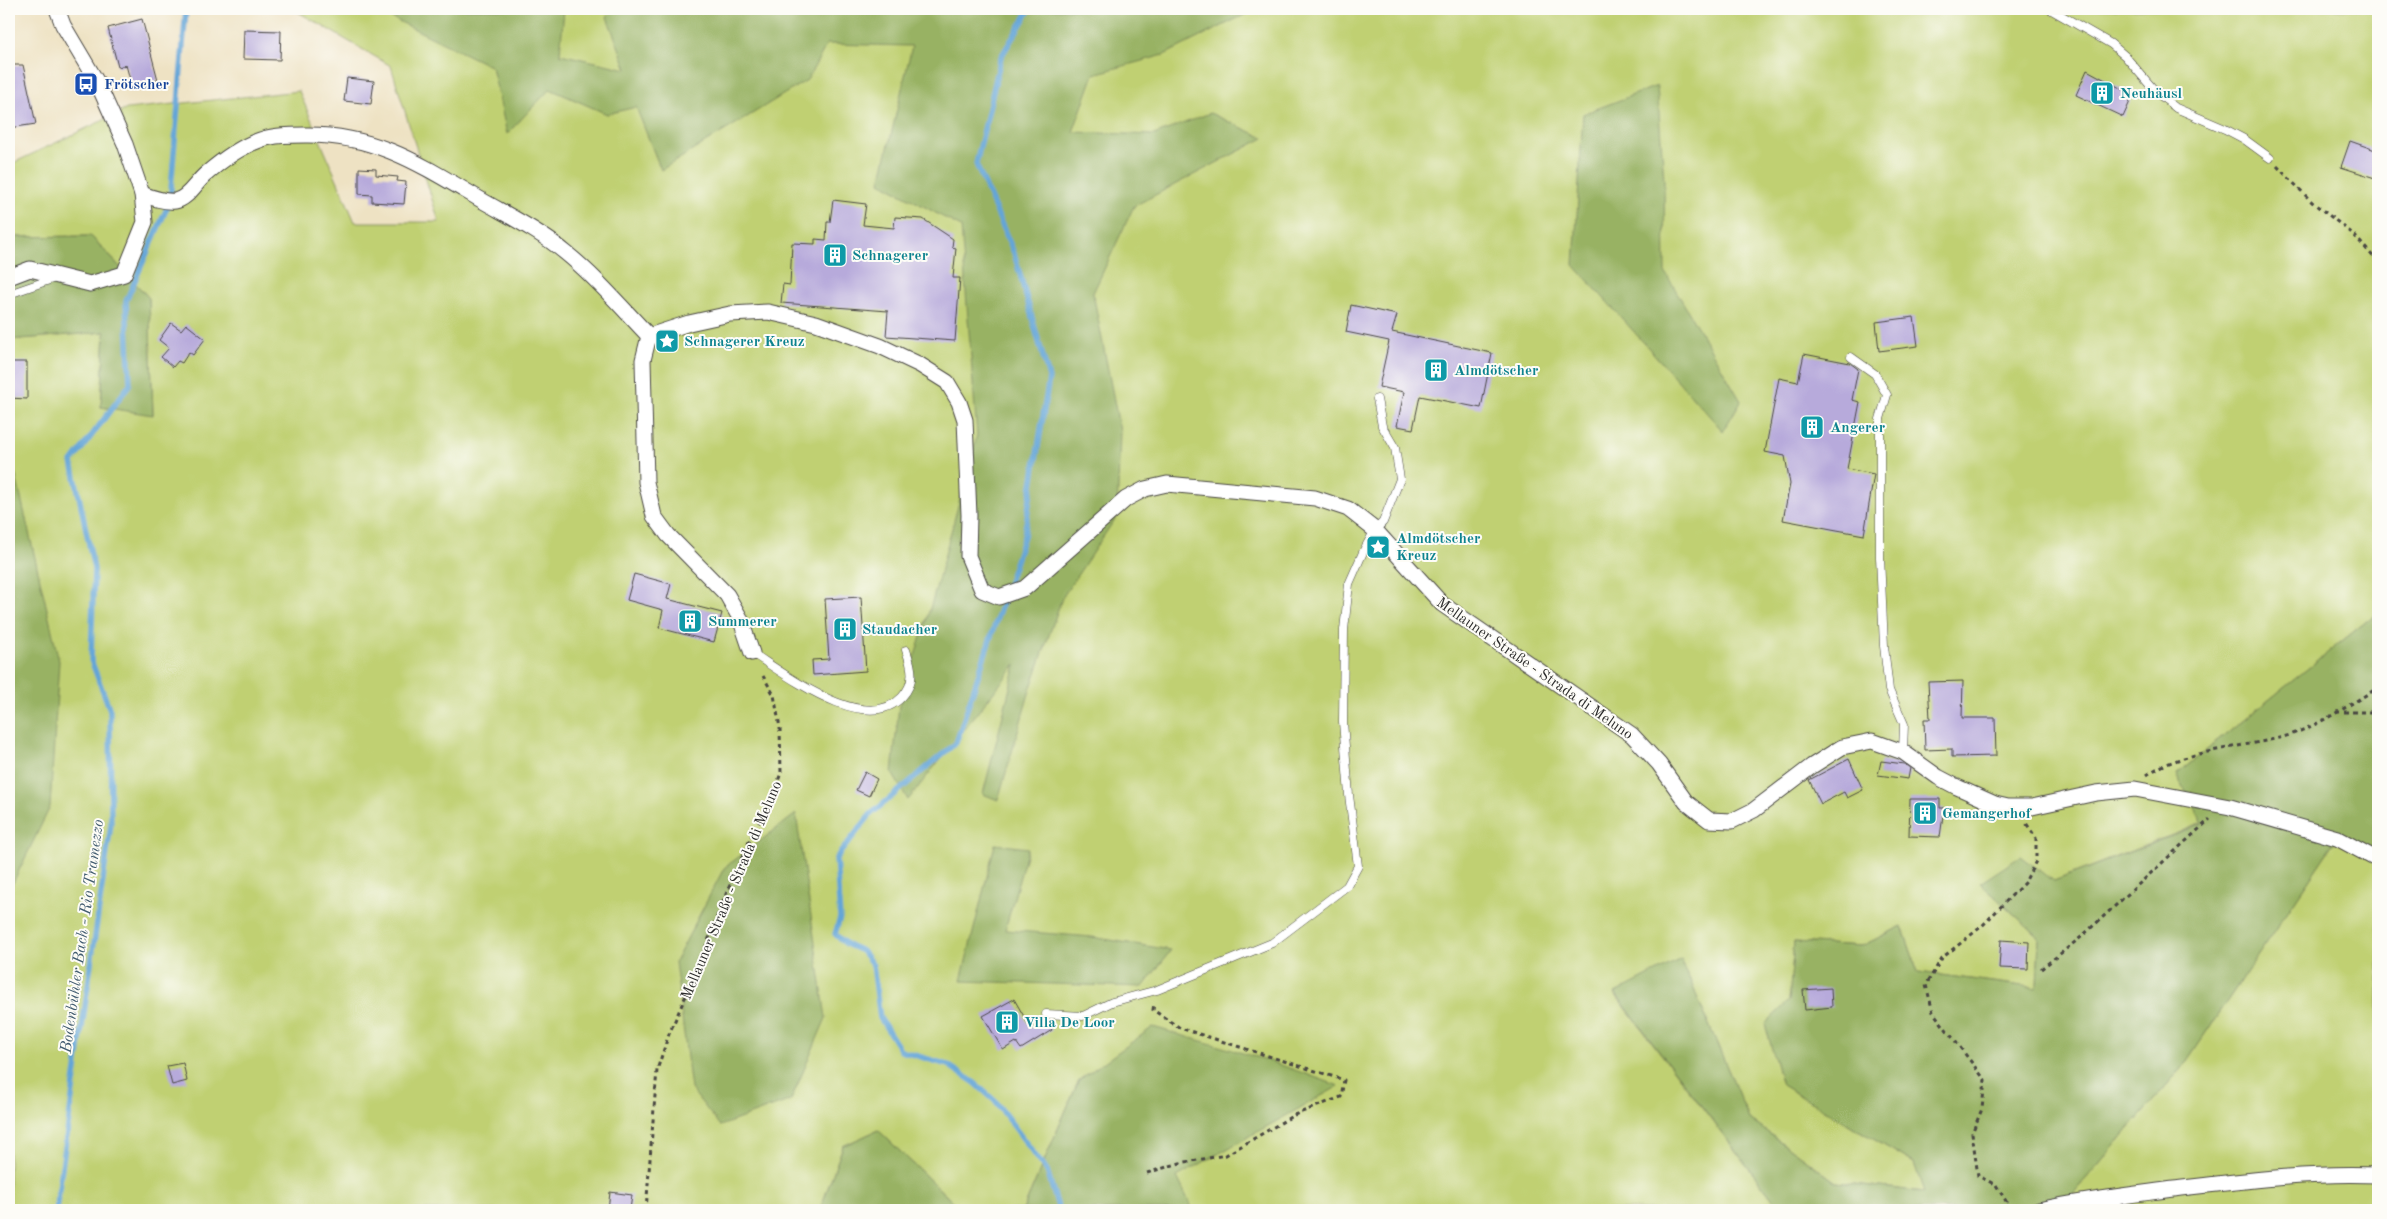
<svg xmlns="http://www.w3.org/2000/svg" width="2387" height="1219" font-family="'Old Standard TT',serif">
	<rect width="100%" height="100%" fill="#fdfcf7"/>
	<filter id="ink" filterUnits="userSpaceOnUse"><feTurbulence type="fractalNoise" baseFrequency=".02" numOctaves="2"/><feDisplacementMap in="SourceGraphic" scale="10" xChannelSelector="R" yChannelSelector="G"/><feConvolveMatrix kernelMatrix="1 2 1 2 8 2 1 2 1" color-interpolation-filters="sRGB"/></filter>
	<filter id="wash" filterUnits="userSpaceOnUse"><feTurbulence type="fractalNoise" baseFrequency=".0096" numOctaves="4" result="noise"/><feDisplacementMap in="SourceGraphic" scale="20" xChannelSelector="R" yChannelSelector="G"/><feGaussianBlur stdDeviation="1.12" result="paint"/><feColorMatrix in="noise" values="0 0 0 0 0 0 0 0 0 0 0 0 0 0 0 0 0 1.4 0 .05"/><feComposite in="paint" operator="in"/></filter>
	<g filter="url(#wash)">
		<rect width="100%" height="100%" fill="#eee2c3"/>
		<!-- green -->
		<g fill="#c0d072" stroke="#767e4e">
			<path d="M 293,9 L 2378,9 L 2378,612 L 2177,774 L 2203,823 L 2054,881 L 1980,883 L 2039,937 L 2037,988 L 1918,972 L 1902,926 L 1862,946 L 1794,942 L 1789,1002 L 1766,1024 L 1782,1085 L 1914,1163 L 1925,1192 L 1836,1182 L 1749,1119 L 1681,959 L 1615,994 L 1781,1210 L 1193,1210 L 1176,1177 L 1338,1086 L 1079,1080 L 1023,1210 L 961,1210 L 878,1130 L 843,1146 L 820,1210 L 9,1210 L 9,340 L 105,332 L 101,407 L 153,414 L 149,298 L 91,236 L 9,237 L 9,165 L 127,109 L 299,91 L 355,222 L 439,222 L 391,66 Z"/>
			<path d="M 2337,838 L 2378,860 L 2378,1210 L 2069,1210 L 2071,1196 L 2184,1065 Z"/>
		</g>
		<!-- forest -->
		<g fill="#98b264" stroke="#626e48">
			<path d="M 391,9 L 564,9 L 560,54 L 627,69 L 607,17 L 615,9 L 1162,9 L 1160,13 L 1168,9 L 1270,9 L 1252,11 L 1164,55 L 1094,74 L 1073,132 L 1154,135 L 1210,113 L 1264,138 L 1134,206 L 1093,293 L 1120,431 L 1117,516 L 1062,598 L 1030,690 L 998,800 L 983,794 L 1016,664 L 908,800 L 892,773 L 899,706 L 933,599 L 977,435 L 961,227 L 880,182 L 912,46 L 827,44 L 807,80 L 661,170 L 636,107 L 607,114 L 550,89 L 507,134 L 492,67 L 382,13 Z"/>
			<path d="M 1657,86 L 1664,180 L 1665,272 L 1741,401 L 1723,431 L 1574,265 L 1583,114 Z"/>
			<path d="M 91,236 L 149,298 L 153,415 L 101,407 L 105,332 L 9,340 L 9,237 Z"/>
			<path d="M 15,472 L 59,661 L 50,807 L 9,891 L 9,481 Z"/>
			<path d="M 2378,612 L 2378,860 L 2337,838 L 2184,1065 L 2071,1196 L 2069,1210 L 1781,1210 L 1615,993 L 1681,959 L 1749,1119 L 1836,1182 L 1924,1192 L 1914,1163 L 1782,1085 L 1765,1024 L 1789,1001 L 1794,942 L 1862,946 L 1902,926 L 1918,972 L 2037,988 L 2039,937 L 1980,883 L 2021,856 L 2054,881 L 2203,824 L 2177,774 Z"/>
			<path d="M 796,814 L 826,1018 L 791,1100 L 720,1126 L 691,1089 L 675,962 L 724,868 Z"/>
			<path d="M 995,844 L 1028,848 L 1005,930 L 1092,937 L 1171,950 L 1143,987 L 961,981 Z"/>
			<path d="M 1153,1027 L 1267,1060 L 1339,1086 L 1177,1177 L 1193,1210 L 1023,1210 L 1079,1080 Z"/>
			<path d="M 878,1130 L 961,1210 L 820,1210 L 843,1146 Z"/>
		</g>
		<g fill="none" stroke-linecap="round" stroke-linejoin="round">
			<!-- stream -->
			<g stroke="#64a5d7" stroke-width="5.5">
				<path d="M 1030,9 L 1001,57 L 976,164 L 1014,253 L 1049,378 L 1024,536 L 956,743 L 871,814 L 836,858 L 840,918 L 835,934 L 846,944 L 862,951 L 873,965 L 880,1018 L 901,1051 L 948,1065 L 975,1083 L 995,1101 L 1047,1171 L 1059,1210"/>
				<path d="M 56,1210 L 111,824 L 110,710 L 91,660 L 94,569 L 72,462 L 130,384 L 126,301 L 170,201 L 186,9"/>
			</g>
		</g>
		<g id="blocks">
			<!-- building -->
			<g fill="#b7aadb">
				<path d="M 142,19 L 158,80 L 132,87 L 126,65 L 118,67 L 108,28 Z"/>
				<path d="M 244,30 L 281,31 L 280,60 L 243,59 Z"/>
				<path d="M 9,65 L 23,65 L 36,124 L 9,128 Z"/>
				<path d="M 2087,70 L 2133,95 L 2123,117 L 2076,95 Z"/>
				<path d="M 347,78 L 374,81 L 371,104 L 344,101 Z"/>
				<path d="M 2350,141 L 2378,151 L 2378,179 L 2341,167 Z"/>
				<path d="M 359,168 L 376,169 L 376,175 L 398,177 L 397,181 L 406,182 L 404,204 L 372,202 L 372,195 L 359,194 Z"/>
				<path d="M 833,200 L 866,204 L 863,225 L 894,228 L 895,217 L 923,219 L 953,239 L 952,247 L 956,248 L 953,278 L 960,278 L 955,341 L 886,336 L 888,311 L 781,303 L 783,284 L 790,285 L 792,243 L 815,244 L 815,239 L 826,240 L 827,222 L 830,222 Z"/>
				<path d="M 1351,305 L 1397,315 L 1392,332 L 1492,353 L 1481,408 L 1420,396 L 1413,429 L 1397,426 L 1404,392 L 1379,387 L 1389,341 L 1346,332 Z"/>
				<path d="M 1914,317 L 1918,346 L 1879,351 L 1876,322 Z"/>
				<path d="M 171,323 L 181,330 L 186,324 L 205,339 L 193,355 L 189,352 L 182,363 L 178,361 L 173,367 L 161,357 L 169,348 L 159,340 Z"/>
				<path d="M 1804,354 L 1850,363 L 1858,369 L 1852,400 L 1860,402 L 1847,469 L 1874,474 L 1864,535 L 1783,520 L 1790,484 L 1785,456 L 1765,452 L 1779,378 L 1798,382 Z"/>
				<path d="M 9,362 L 27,362 L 27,399 L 9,398 Z"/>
				<path d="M 634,574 L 671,584 L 667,599 L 722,613 L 714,642 L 659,628 L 663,610 L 627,600 Z"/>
				<path d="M 861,597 L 866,671 L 813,675 L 812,660 L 829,659 L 825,599 Z"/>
				<path d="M 1963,681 L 1962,718 L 1995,718 L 1996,756 L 1952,757 L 1952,749 L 1925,750 L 1924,719 L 1930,719 L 1928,682 Z"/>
				<path d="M 1849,759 L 1863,790 L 1847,798 L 1844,792 L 1821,804 L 1809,780 Z"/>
				<path d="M 1881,761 L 1904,764 L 1910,768 L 1908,779 L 1878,775 Z"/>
				<path d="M 865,772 L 877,779 L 869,796 L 856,790 Z"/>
				<path d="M 1910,799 L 1940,799 L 1940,808 L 1944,808 L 1940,837 L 1909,836 Z"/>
				<path d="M 2001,940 L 2029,942 L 2028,969 L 1999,968 Z"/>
				<path d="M 1831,988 L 1832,1007 L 1805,1010 L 1803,990 Z"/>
				<path d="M 1014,999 L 1030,1027 L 1044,1019 L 1052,1030 L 1021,1049 L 1016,1042 L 1003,1050 L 983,1016 Z"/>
				<path d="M 183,1063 L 187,1081 L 172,1085 L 167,1066 Z"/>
				<path d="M 610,1192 L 632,1195 L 630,1210 L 608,1210 Z"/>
			</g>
		</g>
	</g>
	<g filter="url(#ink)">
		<use href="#blocks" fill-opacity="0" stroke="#484642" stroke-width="1"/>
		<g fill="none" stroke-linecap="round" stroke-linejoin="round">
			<!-- service casing -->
			<g stroke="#484642" stroke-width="9">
				<g id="service">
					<path d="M 2050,9 L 2111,44 L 2125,56 L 2155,91 L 2176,108 L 2225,129 L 2244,139 L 2270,158"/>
					<path d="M 9,294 L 55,278"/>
					<path d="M 1851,357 L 1875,374 L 1887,395 L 1880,419 L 1880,557 L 1884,646 L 1889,690 L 1904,724 L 1903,752"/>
					<path d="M 752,653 C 787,675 865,736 902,697 C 916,682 912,667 906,650"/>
					<path d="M 1046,1014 L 1083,1016 L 1112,1002 L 1157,990 L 1272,943 L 1347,886 L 1358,866 L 1349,795 L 1343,722 L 1344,630 L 1349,584 L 1364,550 L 1375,530 L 1383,522 L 1400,479 L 1395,448 L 1382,426 L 1377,399"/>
				</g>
			</g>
			<!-- minor casing -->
			<g stroke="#484642" stroke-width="17">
				<g id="minor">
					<path d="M 142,194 C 153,198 164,202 175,201 C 188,199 196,182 206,174 C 222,160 240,147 260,140 C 274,135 290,135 305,135 C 377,134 423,166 483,201 C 511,217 541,232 566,253 C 597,278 622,308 649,336 L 689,323 L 730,314 L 768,312 L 816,323 L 880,346 L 920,365 L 947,382 L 959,402 L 965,420 L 969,515 L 968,556 L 982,590 L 999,597 L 1025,588 L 1126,499 L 1145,489 L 1167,484 L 1315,498 L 1348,509 L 1375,530 L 1442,604 L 1632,735 L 1659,764 L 1686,802 L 1709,820 L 1732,821 L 1754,810 L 1812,766 L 1842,747 L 1872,741 L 1903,752 L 1938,777 L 1957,787 L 1995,804 L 2008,807 L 2032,807 L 2096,793 L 2135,789 L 2230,807 L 2337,838 L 2378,860"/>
					<path d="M 9,277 L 30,269 L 90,284 L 124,274 L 145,222 L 142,194 L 125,144 L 98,84 L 63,25 L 57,9"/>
					<path d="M 649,336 L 643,360 L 646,482 L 654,516 L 668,535 L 727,595 L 740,618 L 752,653"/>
					<path d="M 2039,1210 C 2084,1200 2129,1195 2174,1189 C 2242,1181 2310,1172 2378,1175"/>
				</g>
			</g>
			<!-- path -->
			<g stroke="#484642" stroke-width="3" stroke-dasharray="4 4" stroke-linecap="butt">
				<path d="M 2277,166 L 2312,202 L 2353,234 L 2378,262"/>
				<path d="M 2336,712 L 2378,712"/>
				<path d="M 2147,775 C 2177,752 2244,747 2283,737 C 2316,728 2348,705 2378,688"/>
				<path d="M 2041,969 L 2080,938 L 2210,819"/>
				<path d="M 1147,1173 L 1180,1163 L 1226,1155 L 1294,1115 L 1341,1097 L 1344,1080 L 1180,1028 L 1153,1010 L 1154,1003"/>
				<path d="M 646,1210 L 657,1070 L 669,1034 L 698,968 L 723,901 L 755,828 L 767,811 L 781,773 L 780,728 L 774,695 L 763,676"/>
				<path d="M 2004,1210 L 2006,1201 L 1996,1185 L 1978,1176 L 1972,1133 L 1982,1109 L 1985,1080 L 1933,1012 L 1926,985 L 1942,958 L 1982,926 L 2025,882 L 2036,861 L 2036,838 L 2026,823"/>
			</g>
			<!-- service -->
			<use href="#service" stroke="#fff" stroke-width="8"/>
			<!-- minor -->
			<use href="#minor" stroke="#fff" stroke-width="15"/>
		</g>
	</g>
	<!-- icons -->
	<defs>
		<g id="bus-square" transform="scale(1.25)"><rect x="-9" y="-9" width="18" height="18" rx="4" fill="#1a4fb4" stroke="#fdfcf7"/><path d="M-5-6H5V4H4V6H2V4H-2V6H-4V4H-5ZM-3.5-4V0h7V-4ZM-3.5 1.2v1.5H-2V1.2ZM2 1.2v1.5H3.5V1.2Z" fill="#fff"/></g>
		<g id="building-square" transform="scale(1.25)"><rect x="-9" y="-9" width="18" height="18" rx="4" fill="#0f9aa8" stroke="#fdfcf7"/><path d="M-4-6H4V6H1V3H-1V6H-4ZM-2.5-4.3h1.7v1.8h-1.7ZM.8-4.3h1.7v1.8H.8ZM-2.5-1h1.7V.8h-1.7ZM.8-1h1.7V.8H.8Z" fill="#fff"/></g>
		<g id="sight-square" transform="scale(1.25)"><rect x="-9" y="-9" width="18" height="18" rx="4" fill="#0f9aa8" stroke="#fdfcf7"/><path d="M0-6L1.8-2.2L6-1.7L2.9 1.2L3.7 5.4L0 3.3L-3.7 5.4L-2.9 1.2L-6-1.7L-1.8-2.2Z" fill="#fff"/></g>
	</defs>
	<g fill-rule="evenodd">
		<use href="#bus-square" x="86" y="84"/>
		<use href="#building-square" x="2102" y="93"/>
		<use href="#building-square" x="835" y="255"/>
		<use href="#sight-square" x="667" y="341"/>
		<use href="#building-square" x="1436" y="370"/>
		<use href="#building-square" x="1812" y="427"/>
		<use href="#sight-square" x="1378" y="547"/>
		<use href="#building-square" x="690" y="621"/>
		<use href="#building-square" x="845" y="629"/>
		<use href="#building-square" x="1925" y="813"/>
		<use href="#building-square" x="1007" y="1022"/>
	</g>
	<g text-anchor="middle" stroke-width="4" stroke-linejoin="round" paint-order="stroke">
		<!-- transit labels -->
		<g font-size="15" font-weight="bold" fill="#164399" stroke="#fdfcf7" text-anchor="start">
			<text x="104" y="89">Frötscher</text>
		</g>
		<!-- culture labels -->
		<g font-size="15" font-weight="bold" fill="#0d838f" stroke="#fdfcf7" text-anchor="start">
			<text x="2120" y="98">Neuhäusl</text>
			<text x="852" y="260">Schnagerer</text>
			<text x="684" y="346">Schnagerer Kreuz</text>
			<text x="1454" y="375">Almdötscher</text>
			<text x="1830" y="432">Angerer</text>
			<text x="1396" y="543">Almdötscher<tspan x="1396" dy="17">Kreuz</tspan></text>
			<text x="708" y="626">Summerer</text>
			<text x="862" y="634">Staudacher</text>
			<text x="1942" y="818">Gemangerhof</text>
			<text x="1024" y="1027">Villa De Loor</text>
		</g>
		<!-- street labels -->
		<g font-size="15" fill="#2b2b2b" stroke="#fdfcf7">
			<text transform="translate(1535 668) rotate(35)" y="5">Mellauner Straße - Strada di Meluno</text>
			<text transform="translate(731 890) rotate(-67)" y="5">Mellauner Straße - Strada di Meluno</text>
		</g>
		<!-- water labels -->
		<g font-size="16" font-style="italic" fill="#425c70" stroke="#fdfcf7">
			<text transform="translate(81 936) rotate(-82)" y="6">Bodenbühler Bach - Rio Tramezzo</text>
		</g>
	</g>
	<!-- margin -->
	<rect width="2387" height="1219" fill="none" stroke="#fdfcf7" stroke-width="30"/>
</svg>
